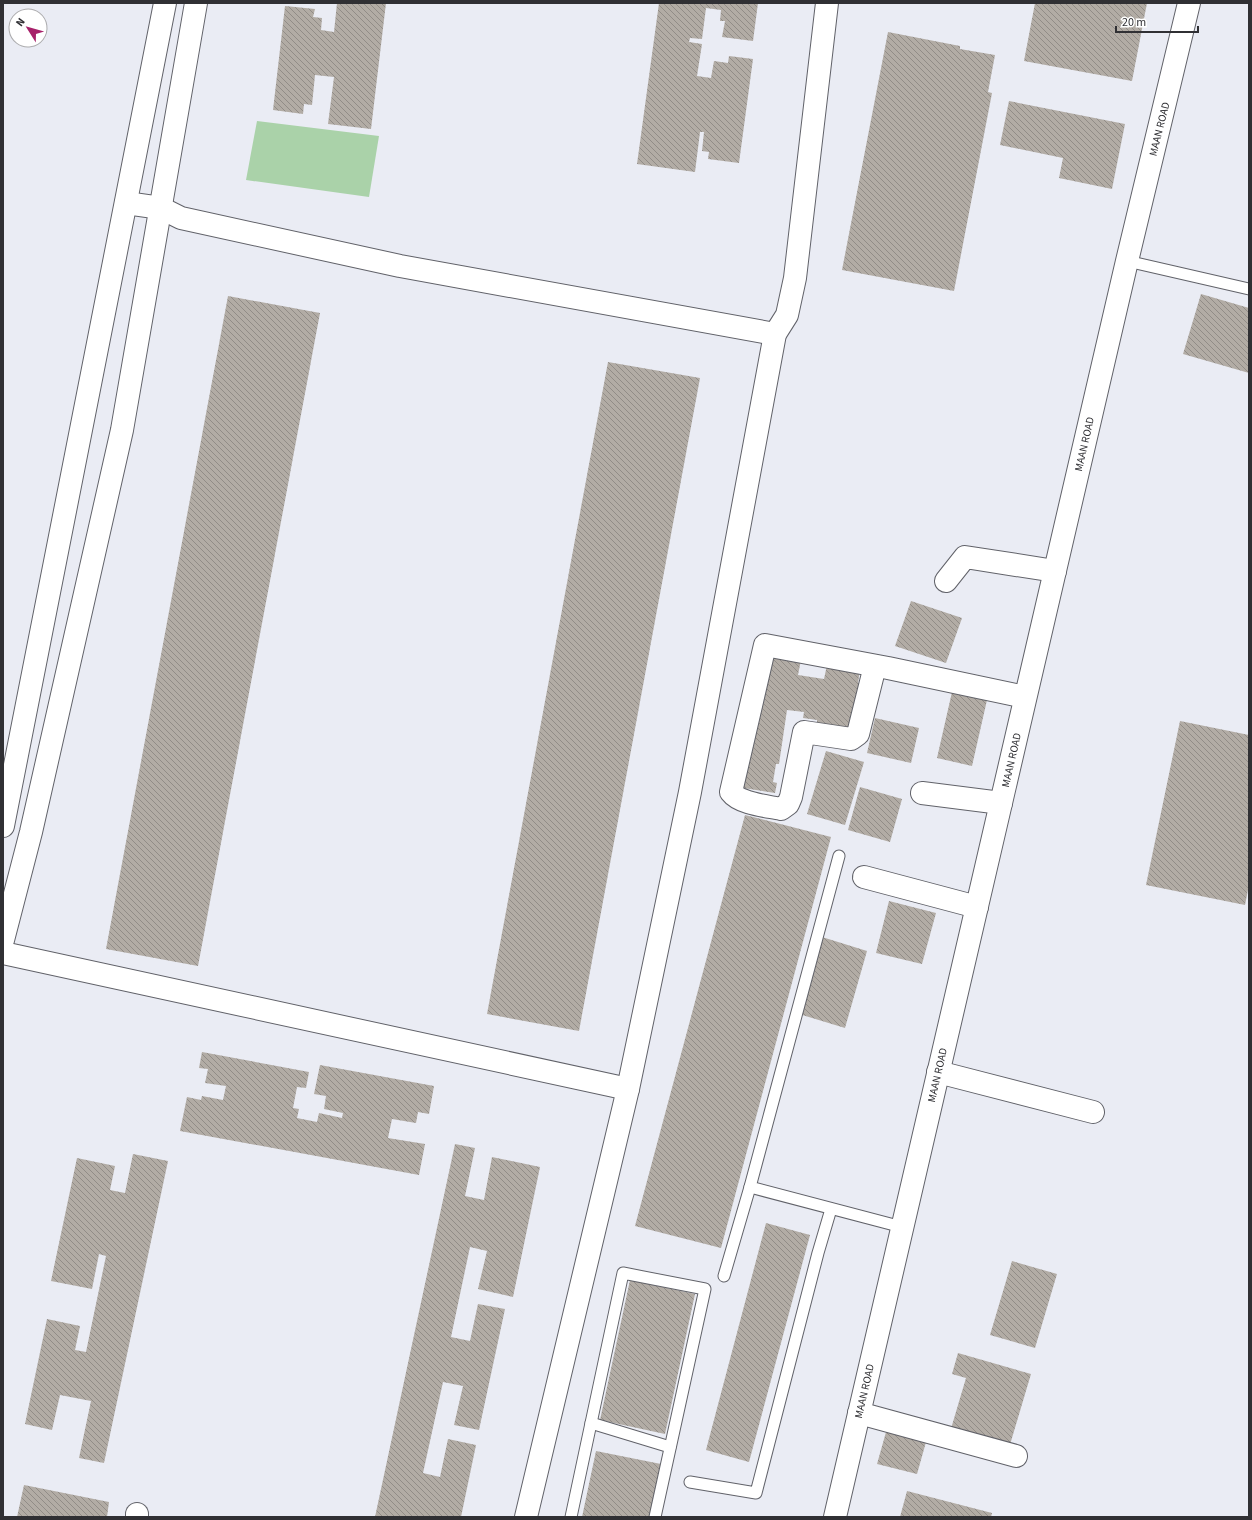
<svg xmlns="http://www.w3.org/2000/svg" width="1252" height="1520" font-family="'Source Sans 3',sans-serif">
	<defs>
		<pattern id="building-back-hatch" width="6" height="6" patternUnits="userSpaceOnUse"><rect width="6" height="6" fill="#b2aca5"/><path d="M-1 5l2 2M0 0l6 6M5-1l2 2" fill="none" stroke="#918c87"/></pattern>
	</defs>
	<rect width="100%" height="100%" fill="#eaecf4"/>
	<!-- garden -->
	<path fill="#aad2a9" d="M 257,121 L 379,136 L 369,197 L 246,180 Z"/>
	<!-- building -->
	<g fill="url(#building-back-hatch)">
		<path d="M 337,3 L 386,3 L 371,129 L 328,124 L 334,77 L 315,75 L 312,105 L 304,104 L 303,114 L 273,110 L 285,6 L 315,9 L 313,17 L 322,18 L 321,30 L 334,32 Z"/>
		<path d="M 659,3 L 758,3 L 753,41 L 722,37 L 725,21 L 720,21 L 721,10 L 706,8 L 702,39 L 690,38 L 689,42 L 702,44 L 697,76 L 711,78 L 714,61 L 728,63 L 729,56 L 753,59 L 739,163 L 708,159 L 709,152 L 702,151 L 704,132 L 700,132 L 695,172 L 637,164 Z"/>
		<path d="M 1035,3 L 1147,3 L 1132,81 L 1024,61 Z"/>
		<path d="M 888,32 L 960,46 L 960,49 L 995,55 L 988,92 L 992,93 L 954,291 L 842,270 Z"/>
		<path d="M 1009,101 L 1125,124 L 1112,189 L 1059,178 L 1063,158 L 1000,145 Z"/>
		<path d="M 1201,294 L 1249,308 L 1249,373 L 1183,354 Z"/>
		<path d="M 228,296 L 320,313 L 198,966 L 106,949 Z"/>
		<path d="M 608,362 L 700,378 L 579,1031 L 487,1014 Z"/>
		<path d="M 911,601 L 962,618 L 946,663 L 895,646 Z"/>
		<path d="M 770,655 L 801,660 L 798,675 L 824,679 L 827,665 L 860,670 L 858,683 L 865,684 L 852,731 L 817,726 L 817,720 L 803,718 L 804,712 L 787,710 L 779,764 L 776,764 L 773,782 L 777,783 L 775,793 L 743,788 Z"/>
		<path d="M 952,692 L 987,700 L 972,766 L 937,758 Z"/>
		<path d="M 875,718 L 919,728 L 911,763 L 867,753 Z"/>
		<path d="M 1180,721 L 1249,735 L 1249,885 L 1245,905 L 1146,885 Z"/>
		<path d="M 826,751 L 864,762 L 845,825 L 807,814 Z"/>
		<path d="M 860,787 L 902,799 L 890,842 L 848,830 Z"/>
		<path d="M 745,815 L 831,837 L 721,1248 L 635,1226 Z"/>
		<path d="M 889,901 L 936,913 L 922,964 L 876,953 Z"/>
		<path d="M 822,937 L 867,951 L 845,1028 L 799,1014 Z"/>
		<path d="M 202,1052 L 309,1072 L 306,1088 L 297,1087 L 293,1108 L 299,1109 L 297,1118 L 317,1122 L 319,1113 L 342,1118 L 343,1113 L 324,1109 L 326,1096 L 314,1094 L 320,1065 L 434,1086 L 429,1114 L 418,1112 L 416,1123 L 392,1119 L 388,1138 L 425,1144 L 419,1175 L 180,1131 L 187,1097 L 201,1100 L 202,1096 L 223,1100 L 226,1086 L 205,1083 L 208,1069 L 199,1068 Z"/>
		<path d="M 455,1144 L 475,1148 L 465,1196 L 484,1200 L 492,1157 L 540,1167 L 513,1297 L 478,1289 L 487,1251 L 470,1247 L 451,1337 L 470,1341 L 478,1304 L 505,1309 L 479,1430 L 454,1425 L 463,1386 L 443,1382 L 423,1473 L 440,1477 L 448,1439 L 476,1445 L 461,1517 L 375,1517 Z"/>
		<path d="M 133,1154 L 168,1161 L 104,1463 L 79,1458 L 91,1401 L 60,1395 L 52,1430 L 25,1424 L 47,1319 L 80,1326 L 75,1350 L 86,1352 L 106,1256 L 99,1254 L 92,1289 L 51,1281 L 77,1158 L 115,1166 L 110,1190 L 125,1193 Z"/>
		<path d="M 766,1223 L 810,1235 L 749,1462 L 706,1450 Z"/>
		<path d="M 1012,1261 L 1057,1274 L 1035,1348 L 990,1335 Z"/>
		<path d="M 630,1280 L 695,1294 L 665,1434 L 600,1420 Z"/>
		<path d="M 958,1353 L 1031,1374 L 1009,1448 L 950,1432 L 966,1378 L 952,1374 Z"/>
		<path d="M 886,1432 L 926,1442 L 917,1474 L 877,1464 Z"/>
		<path d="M 596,1451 L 661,1464 L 650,1517 L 582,1517 Z"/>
		<path d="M 24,1485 L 109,1502 L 107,1517 L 17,1517 Z"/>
		<path d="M 907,1491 L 992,1513 L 991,1517 L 900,1517 Z"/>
	</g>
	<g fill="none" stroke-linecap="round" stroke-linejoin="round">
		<!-- lane casing -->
		<g stroke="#616269" stroke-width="13">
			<g id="lane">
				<path d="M 1127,261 L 1249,289"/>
				<path d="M 839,856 L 750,1187 L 902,1227"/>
				<path d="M 724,1276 L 750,1187"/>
				<path d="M 591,1423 L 670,1447"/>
				<path d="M 690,1482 L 756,1493 L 818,1253 L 831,1209"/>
				<path d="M 571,1517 L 623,1273 L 705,1289 L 655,1517"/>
			</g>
		</g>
		<!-- street casing -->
		<g stroke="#616269" stroke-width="24">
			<g id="street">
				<path d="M 126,203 L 161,208 L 181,218 L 400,266 L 775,334"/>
				<path d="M 946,581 L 965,557 L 1055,571"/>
				<path d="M 875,666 L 858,734 L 851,739 L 804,732 L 791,797 L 788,804 L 781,809 C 767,806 740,804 731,792 L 765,645 L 888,668 L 1025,697"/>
				<path d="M 922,793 L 1001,803"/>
				<path d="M 3,826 L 165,3"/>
				<path d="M 864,877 L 977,907"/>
				<path d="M 3,940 L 31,832 L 122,430 L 196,3"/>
				<path d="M 3,953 L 628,1089"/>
				<path d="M 938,1072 L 1093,1112"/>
				<path d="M 859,1413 L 1016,1456"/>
				<path d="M 137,1517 L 137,1514"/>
				<path d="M 526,1517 L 628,1089 L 690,792 L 775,334 L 787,315 L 795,278 L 827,3"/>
			</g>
		</g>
		<!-- primary casing -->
		<g stroke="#616269" stroke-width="24">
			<path id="primary" d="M 835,1517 L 1127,261 L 1189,3"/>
		</g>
		<!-- lane -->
		<use href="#lane" stroke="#fff" stroke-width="11"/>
		<!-- street -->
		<use href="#street" stroke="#fff" stroke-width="22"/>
		<!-- primary -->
		<use href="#primary" stroke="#fff" stroke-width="22"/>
	</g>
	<g text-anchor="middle" stroke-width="4" stroke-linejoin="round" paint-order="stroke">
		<!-- street labels -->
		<g font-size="11" fill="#303034" stroke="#fff">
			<text transform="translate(1159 129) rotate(-76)" y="4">MAAN ROAD</text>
			<text transform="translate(1084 444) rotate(-77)" y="4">MAAN ROAD</text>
			<text transform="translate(1011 760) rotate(-77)" y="4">MAAN ROAD</text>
			<text transform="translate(937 1075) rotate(-77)" y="4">MAAN ROAD</text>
			<text transform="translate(864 1391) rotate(-77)" y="4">MAAN ROAD</text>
		</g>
	</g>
	<!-- border -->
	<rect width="1252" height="1520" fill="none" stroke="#303034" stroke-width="8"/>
	<!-- north arrow -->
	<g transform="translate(28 28) rotate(307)"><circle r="19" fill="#ffffff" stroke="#acacae"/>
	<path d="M0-3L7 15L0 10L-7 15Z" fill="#a7216a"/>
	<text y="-6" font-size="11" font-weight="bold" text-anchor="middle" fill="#303034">N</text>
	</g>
	<!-- scale -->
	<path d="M1116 26v6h82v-6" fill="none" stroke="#303034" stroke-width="2"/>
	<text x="1122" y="26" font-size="12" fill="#303034" stroke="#ffffff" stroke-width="3" paint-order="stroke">20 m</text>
</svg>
